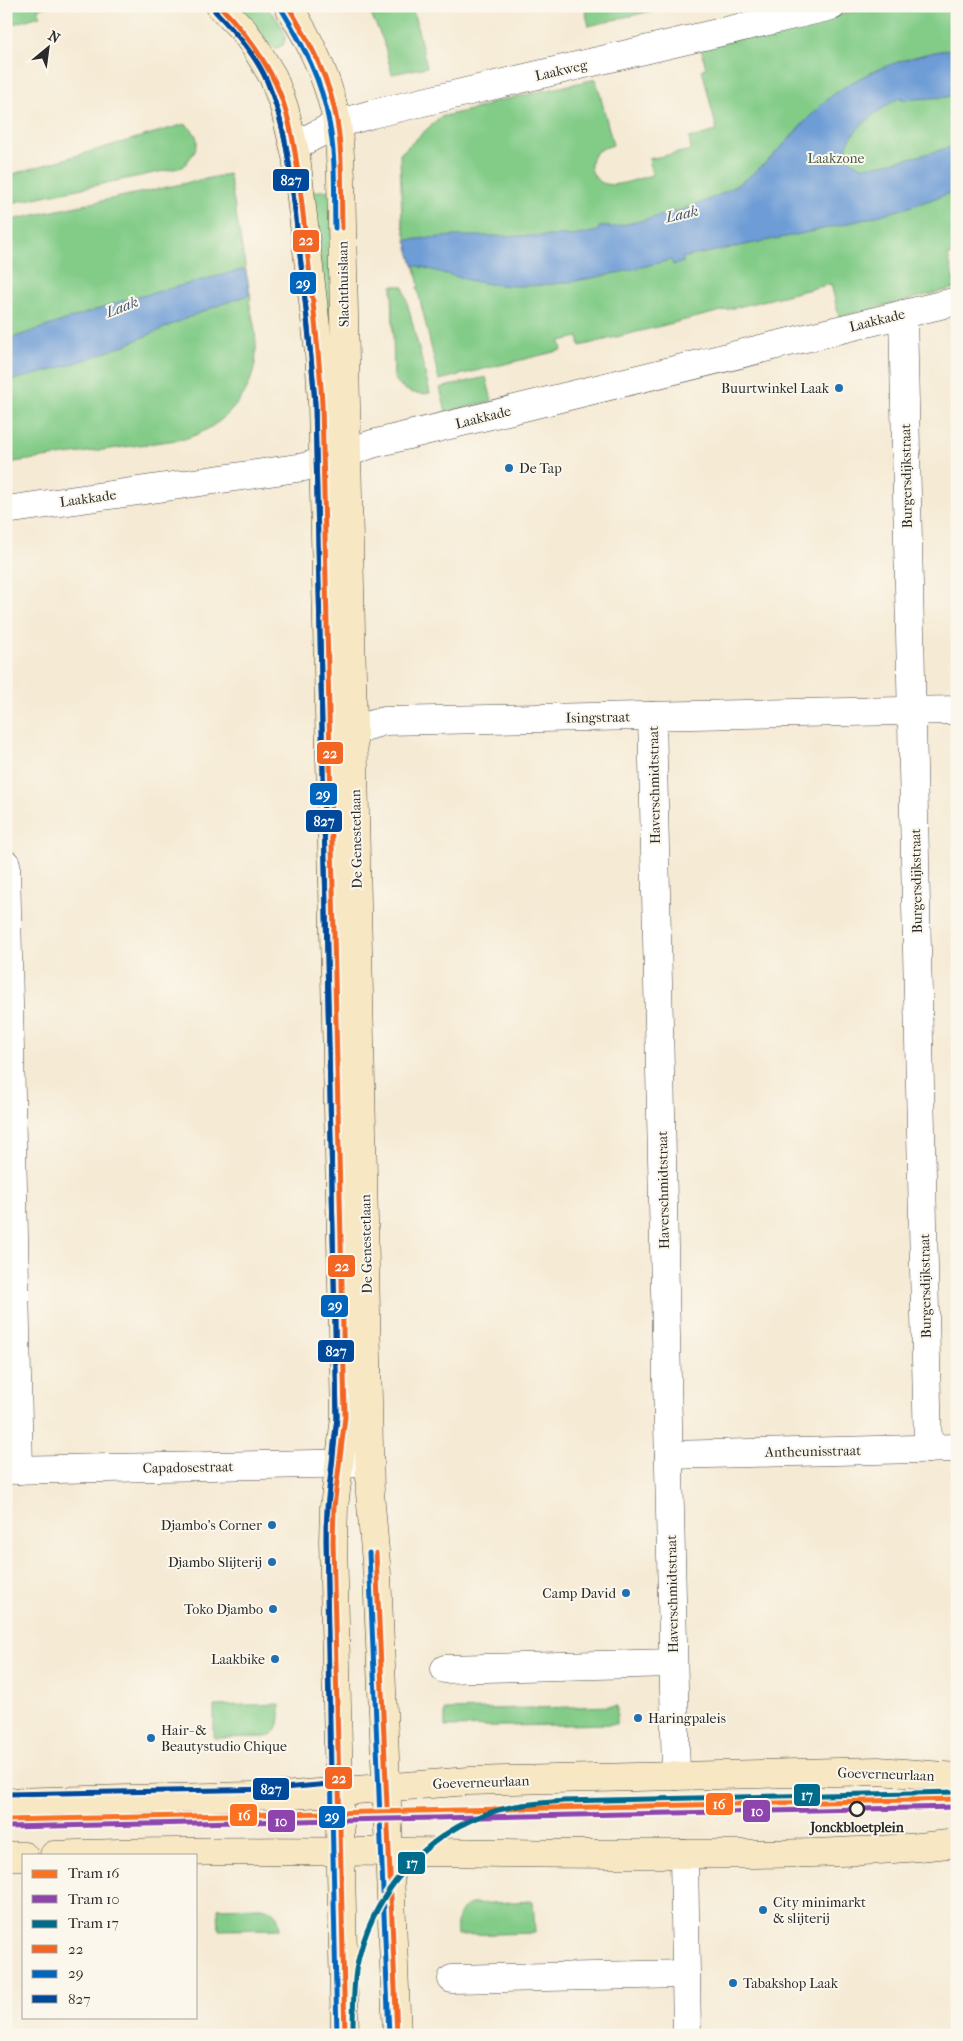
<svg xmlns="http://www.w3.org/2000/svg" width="963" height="2041" font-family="'IM FELL French Canon',serif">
	<rect width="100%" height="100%" fill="#fbf7ec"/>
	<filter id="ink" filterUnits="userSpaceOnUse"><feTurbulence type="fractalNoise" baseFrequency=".02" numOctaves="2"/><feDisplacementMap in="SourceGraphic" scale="10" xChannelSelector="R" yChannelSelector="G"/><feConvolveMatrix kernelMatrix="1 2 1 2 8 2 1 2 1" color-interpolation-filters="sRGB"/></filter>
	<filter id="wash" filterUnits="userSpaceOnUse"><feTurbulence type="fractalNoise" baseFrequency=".0096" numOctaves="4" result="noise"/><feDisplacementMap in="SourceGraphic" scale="20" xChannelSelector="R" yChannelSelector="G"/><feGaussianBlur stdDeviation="1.12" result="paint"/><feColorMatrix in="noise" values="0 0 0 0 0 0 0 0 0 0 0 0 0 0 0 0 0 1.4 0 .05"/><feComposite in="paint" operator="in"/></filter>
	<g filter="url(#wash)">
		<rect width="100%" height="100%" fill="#f5ead4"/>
		<!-- green -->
		<g fill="#83cc88" stroke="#577c5a">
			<path d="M 6,6 L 48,6 L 38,9 L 40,16 L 6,26 Z"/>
			<path d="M 238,6 L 265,6 C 275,16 291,31 283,45 L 275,49 L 270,46 Z"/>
			<path d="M 367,6 L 412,6 L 427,67 L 392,74 L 383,40 Z"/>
			<path d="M 584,6 L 671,6 L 589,26 Z"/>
			<path d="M 877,6 L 957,6 L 957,253 L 948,256 L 956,288 L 839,317 L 831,284 L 580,346 L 578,337 L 560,341 L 562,350 L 439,380 L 417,287 L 419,286 L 415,268 L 413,265 L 402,221 L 400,154 L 440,117 L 487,106 L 489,103 L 596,79 L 613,145 C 608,147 602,148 598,151 C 585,160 591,181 606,184 C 617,187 640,178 652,175 L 649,159 L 691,150 L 689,138 L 717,131 L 702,69 L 706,68 L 701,48 Z"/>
			<path d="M 185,124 C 206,139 196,151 183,167 L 6,204 L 6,176 Z"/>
			<path d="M 229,174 L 251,299 L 249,300 C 252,315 256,331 256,346 C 258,391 225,427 184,439 L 6,463 L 6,221 Z"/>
			<path d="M 331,190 L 336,380 L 310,192 Z"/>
			<path d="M 392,286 L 403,286 L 430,393 C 414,396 403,391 394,378 Z"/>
			<path d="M 486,377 L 492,401 L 446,412 L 440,388 Z"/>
			<path d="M 280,1704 C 280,1719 282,1732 265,1737 L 214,1738 L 214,1706 Z"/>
			<path d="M 617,1706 L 617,1724 L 445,1727 L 445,1710 Z"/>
			<path d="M 533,1901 L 535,1933 L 457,1935 C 456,1920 457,1910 471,1904 Z"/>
			<path d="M 262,1907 C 275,1910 279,1916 280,1929 L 219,1930 L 218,1908 Z"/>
		</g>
		<!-- water -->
		<g fill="#6d9cd6" stroke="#4c6480">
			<path d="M 957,48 L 957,95 L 946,97 L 902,100 L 902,97 C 886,104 834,139 849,159 C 853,163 858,166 863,166 C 869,167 876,165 882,164 C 907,159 932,153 957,145 L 955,191 C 868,225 773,238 682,258 L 684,262 L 673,265 L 671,260 C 616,273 555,290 498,285 C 471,283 439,271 413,265 L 406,240 L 454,236 L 555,236 L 558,234 L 572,236 L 598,231 L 599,227 L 609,225 L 609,228 C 653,218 697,209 735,186 C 771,164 792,133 821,105 C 856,72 910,55 957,48 Z"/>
			<path d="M 245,269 L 250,295 C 208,307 170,326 130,343 C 91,359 48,373 6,381 L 6,340 L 122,301 Z"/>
		</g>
	</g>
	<g filter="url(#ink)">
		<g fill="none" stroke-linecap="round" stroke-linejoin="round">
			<!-- street casing -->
			<g stroke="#494844" stroke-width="29">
				<g id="street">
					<path d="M 294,146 L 337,124 L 372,114 L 832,6"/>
					<path d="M 903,314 L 928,1449"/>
					<path d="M 6,510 L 304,467 L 329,460 L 372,444 L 957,301"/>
					<path d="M 652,716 L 676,1776"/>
					<path d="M 330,731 L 354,730 L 384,721 L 957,710"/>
					<path d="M 6,864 L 19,1470"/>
					<path d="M 669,1455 L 957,1448"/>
					<path d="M 6,1470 L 370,1463"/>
					<path d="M 445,1669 L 673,1663"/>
					<path d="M 684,1854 L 687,2035"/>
					<path d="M 452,1979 L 685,1974"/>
				</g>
			</g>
			<!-- secondary casing -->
			<g stroke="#494844" stroke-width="29">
				<g id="secondary">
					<path d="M 220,6 L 244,31 L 255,47 L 273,77 L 284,107 L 296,156 L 319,353 L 322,404 L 345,1417 L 334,1507 L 333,1541 L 345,2035"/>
					<path d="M 288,6 C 309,38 326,75 335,113 C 340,134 340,157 341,179 L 370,1493 L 377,1574 L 397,2035"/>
					<path d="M 6,1802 L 293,1795 L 469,1781 L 878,1771 L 957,1777"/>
					<path d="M 54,1855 C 247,1848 438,1853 631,1854 C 739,1854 849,1856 957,1843"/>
					<path d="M 6,1856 L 24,1856"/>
				</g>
			</g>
			<!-- street -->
			<use href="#street" stroke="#fff" stroke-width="28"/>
			<!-- secondary -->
			<use href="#secondary" stroke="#f7e8c3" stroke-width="28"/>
			<!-- bus-1 casing -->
			<g stroke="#fbf7ec" stroke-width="9">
				<g id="bus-1">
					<path d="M 220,6 C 241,28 258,49 272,76 C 295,119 299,182 305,231 C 311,288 319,346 322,404 L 345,1417 L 334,1507 L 333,1541 L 345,2035"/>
					<path d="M 288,6 C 310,42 330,80 337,121 C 343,156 341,193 342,228"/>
					<path d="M 376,1553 L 397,2035"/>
				</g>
			</g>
			<!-- bus-2 casing -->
			<g stroke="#fbf7ec" stroke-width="9">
				<g id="bus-2">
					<path d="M 282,10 C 303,45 322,81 329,122 C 336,156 334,193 335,228"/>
					<path d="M 215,11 C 235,32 255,54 267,81 C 288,130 292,185 298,237 C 304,293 311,348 315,404 L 337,1417 L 327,1506 L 326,1541 L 337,2035"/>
					<path d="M 369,1553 L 389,2035"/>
				</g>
			</g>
			<!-- bus-3 casing -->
			<g stroke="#fbf7ec" stroke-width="9">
				<path id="bus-3" d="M 6,1794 L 272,1789 L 330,1784 L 326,1526 L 337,1417 L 315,404 C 311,348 304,293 298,237 C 292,185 288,130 267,81 C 255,54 235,32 215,11"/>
			</g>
			<!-- bus-1 -->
			<use href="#bus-1" stroke="#f26522" stroke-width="5"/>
			<!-- bus-2 -->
			<use href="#bus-2" stroke="#0065bd" stroke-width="5"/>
			<!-- bus-3 -->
			<use href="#bus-3" stroke="#004899" stroke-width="5"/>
			<!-- tram-1 casing -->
			<g stroke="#fbf7ec" stroke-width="9">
				<path id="tram-1" d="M 6,1820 L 957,1799"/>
			</g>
			<!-- tram-2 casing -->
			<g stroke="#fbf7ec" stroke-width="9">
				<path id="tram-2" d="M 6,1827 L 957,1807"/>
			</g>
			<!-- tram-3 casing -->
			<g stroke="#fbf7ec" stroke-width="9">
				<path id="tram-3" d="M 353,2035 C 353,2013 353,1991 356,1970 C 370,1896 423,1833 495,1811 C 517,1804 541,1803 563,1801 L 957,1792"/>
			</g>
			<!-- tram-1 -->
			<use href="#tram-1" stroke="#fa7222" stroke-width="5"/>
			<!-- tram-2 -->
			<use href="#tram-2" stroke="#8e44ad" stroke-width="5"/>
			<!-- tram-3 -->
			<use href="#tram-3" stroke="#006b8b" stroke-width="5"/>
		</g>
	</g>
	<!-- markers -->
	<g fill="#1f6fb2" stroke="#fbf7ec" stroke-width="2">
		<circle cx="839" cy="388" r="5"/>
		<circle cx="509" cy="468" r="5"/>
		<circle cx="272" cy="1525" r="5"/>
		<circle cx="272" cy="1562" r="5"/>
		<circle cx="626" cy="1593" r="5"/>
		<circle cx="273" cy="1609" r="5"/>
		<circle cx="275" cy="1659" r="5"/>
		<circle cx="638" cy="1718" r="5"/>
		<circle cx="151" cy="1738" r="5"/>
		<circle cx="763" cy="1910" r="5"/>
		<circle cx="733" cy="1983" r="5"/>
	</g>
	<circle fill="#fbf7ec" stroke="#2b2b2b" stroke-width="2.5" cx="857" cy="1809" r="7"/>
	<g text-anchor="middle" stroke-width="4" stroke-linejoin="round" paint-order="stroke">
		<!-- street labels -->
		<g font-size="14" fill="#2b2b2b" stroke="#fbf7ec">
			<text transform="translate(561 70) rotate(-13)" y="5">Laakweg</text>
			<text transform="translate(343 284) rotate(-91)" y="5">Slachthuislaan</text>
			<text transform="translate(877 320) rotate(-14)" y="5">Laakkade</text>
			<text transform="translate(483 417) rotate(-14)" y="5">Laakkade</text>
			<text transform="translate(906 476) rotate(-91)" y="5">Burgersdijkstraat</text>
			<text transform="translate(88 498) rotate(-8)" y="5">Laakkade</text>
			<text transform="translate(598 717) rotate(-1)" y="5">Isingstraat</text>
			<text transform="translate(654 785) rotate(-91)" y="5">Haverschmidtstraat</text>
			<text transform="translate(356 839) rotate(-91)" y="5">De Genestetlaan</text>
			<text transform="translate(916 881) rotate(-91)" y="5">Burgersdijkstraat</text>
			<text transform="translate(663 1190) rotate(-91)" y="5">Haverschmidtstraat</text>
			<text transform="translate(366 1244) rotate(-91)" y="5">De Genestetlaan</text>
			<text transform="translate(925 1286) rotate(-91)" y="5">Burgersdijkstraat</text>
			<text transform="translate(813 1451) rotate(-1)" y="5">Antheunisstraat</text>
			<text transform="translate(188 1467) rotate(-1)" y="5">Capadosestraat</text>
			<text transform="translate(672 1594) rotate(-91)" y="5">Haverschmidtstraat</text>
			<text transform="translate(886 1774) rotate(2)" y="5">Goeverneurlaan</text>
			<text transform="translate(481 1782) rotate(-2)" y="5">Goeverneurlaan</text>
		</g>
		<!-- park labels -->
		<g font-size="14" fill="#455b47" stroke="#fbf7ec">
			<text x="836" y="163">Laakzone</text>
		</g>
		<!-- poi labels -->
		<g font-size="14" fill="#2b2b2b" stroke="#fbf7ec" text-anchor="end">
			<text x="829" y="393">Buurtwinkel Laak</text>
			<text x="519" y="473" text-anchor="start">De Tap</text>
			<text x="262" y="1530">Djambo's Corner</text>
			<text x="262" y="1567">Djambo Slijterij</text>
			<text x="616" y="1598">Camp David</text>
			<text x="263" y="1614">Toko Djambo</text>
			<text x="265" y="1664">Laakbike</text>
			<text x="648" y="1723" text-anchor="start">Haringpaleis</text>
			<text x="161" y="1735" text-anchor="start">Hair- &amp;<tspan x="161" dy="16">Beautystudio Chique</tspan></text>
			<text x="773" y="1907" text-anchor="start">City minimarkt<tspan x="773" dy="16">&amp; slijterij</tspan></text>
			<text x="743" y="1988" text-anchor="start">Tabakshop Laak</text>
		</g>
		<!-- stop labels -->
		<g font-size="14" font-weight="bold" fill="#2b2b2b" stroke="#fbf7ec">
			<text x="857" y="1832">Jonckbloetplein</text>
		</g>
		<!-- water labels -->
		<g font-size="15" font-style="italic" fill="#45586f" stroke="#fbf7ec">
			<text transform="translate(682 214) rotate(-13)" y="5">Laak</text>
			<text transform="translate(122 307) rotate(-21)" y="5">Laak</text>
		</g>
	</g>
	<g stroke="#fbf7ec" stroke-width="2">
		<rect x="272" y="168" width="38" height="24" rx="5" fill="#004899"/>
		<rect x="292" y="229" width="28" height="24" rx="5" fill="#f26522"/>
		<rect x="289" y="271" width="28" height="24" rx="5" fill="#0065bd"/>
		<rect x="316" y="741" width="28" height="24" rx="5" fill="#f26522"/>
		<rect x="309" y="782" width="29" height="24" rx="5" fill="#0065bd"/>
		<rect x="305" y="809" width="38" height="24" rx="5" fill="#004899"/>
		<rect x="327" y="1254" width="29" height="24" rx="5" fill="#f26522"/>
		<rect x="320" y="1294" width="29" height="24" rx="5" fill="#0065bd"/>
		<rect x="317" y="1339" width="38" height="24" rx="5" fill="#004899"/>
		<rect x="324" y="1766" width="29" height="24" rx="5" fill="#f26522"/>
		<rect x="252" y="1777" width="38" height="24" rx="5" fill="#004899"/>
		<rect x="793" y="1783" width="28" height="24" rx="5" fill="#006b8b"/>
		<rect x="705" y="1792" width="29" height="24" rx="5" fill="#fa7222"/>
		<rect x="742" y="1799" width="29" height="24" rx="5" fill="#8e44ad"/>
		<rect x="229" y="1803" width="29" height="24" rx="5" fill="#fa7222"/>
		<rect x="318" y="1805" width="28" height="24" rx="5" fill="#0065bd"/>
		<rect x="267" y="1809" width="29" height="24" rx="5" fill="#8e44ad"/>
		<rect x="397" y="1851" width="29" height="24" rx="5" fill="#006b8b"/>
	</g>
	<g font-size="14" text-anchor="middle" font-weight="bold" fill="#fff">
		<text x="291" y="185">827</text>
		<text x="306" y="245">22</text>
		<text x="303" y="288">29</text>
		<text x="330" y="758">22</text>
		<text x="323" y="799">29</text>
		<text x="324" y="826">827</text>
		<text x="342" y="1271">22</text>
		<text x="335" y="1310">29</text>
		<text x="336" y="1356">827</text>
		<text x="339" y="1783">22</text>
		<text x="271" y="1794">827</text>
		<text x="807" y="1800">17</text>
		<text x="719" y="1809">16</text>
		<text x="757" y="1816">10</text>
		<text x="244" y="1820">16</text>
		<text x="332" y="1821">29</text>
		<text x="281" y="1826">10</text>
		<text x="412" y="1868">17</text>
	</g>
	<!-- margin -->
	<rect width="963" height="2041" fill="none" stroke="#fbf7ec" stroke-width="25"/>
	<!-- legend -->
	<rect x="22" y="1854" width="175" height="165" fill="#fbf7ec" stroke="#a8a59f"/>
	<rect x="32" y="1870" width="25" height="8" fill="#fa7222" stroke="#a8a59f"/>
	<text x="68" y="1878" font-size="15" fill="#2b2b2b">Tram 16</text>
	<rect x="32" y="1895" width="25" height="8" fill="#8e44ad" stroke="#a8a59f"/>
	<text x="68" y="1904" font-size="15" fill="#2b2b2b">Tram 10</text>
	<rect x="32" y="1920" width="25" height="8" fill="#006b8b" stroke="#a8a59f"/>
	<text x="68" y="1928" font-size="15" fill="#2b2b2b">Tram 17</text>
	<rect x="32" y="1945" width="25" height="8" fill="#f26522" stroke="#a8a59f"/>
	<text x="68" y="1954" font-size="15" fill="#2b2b2b">22</text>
	<rect x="32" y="1970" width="25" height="8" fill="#0065bd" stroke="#a8a59f"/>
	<text x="68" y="1978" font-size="15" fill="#2b2b2b">29</text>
	<rect x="32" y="1995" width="25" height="8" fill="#004899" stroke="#a8a59f"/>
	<text x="68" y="2004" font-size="15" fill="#2b2b2b">827</text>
	<!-- north arrow -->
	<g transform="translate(48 48) rotate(29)" stroke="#fbf7ec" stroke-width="4" paint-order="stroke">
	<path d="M0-4L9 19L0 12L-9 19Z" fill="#2b2b2b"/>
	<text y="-8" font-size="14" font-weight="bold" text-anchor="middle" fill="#2b2b2b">N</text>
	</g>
</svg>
